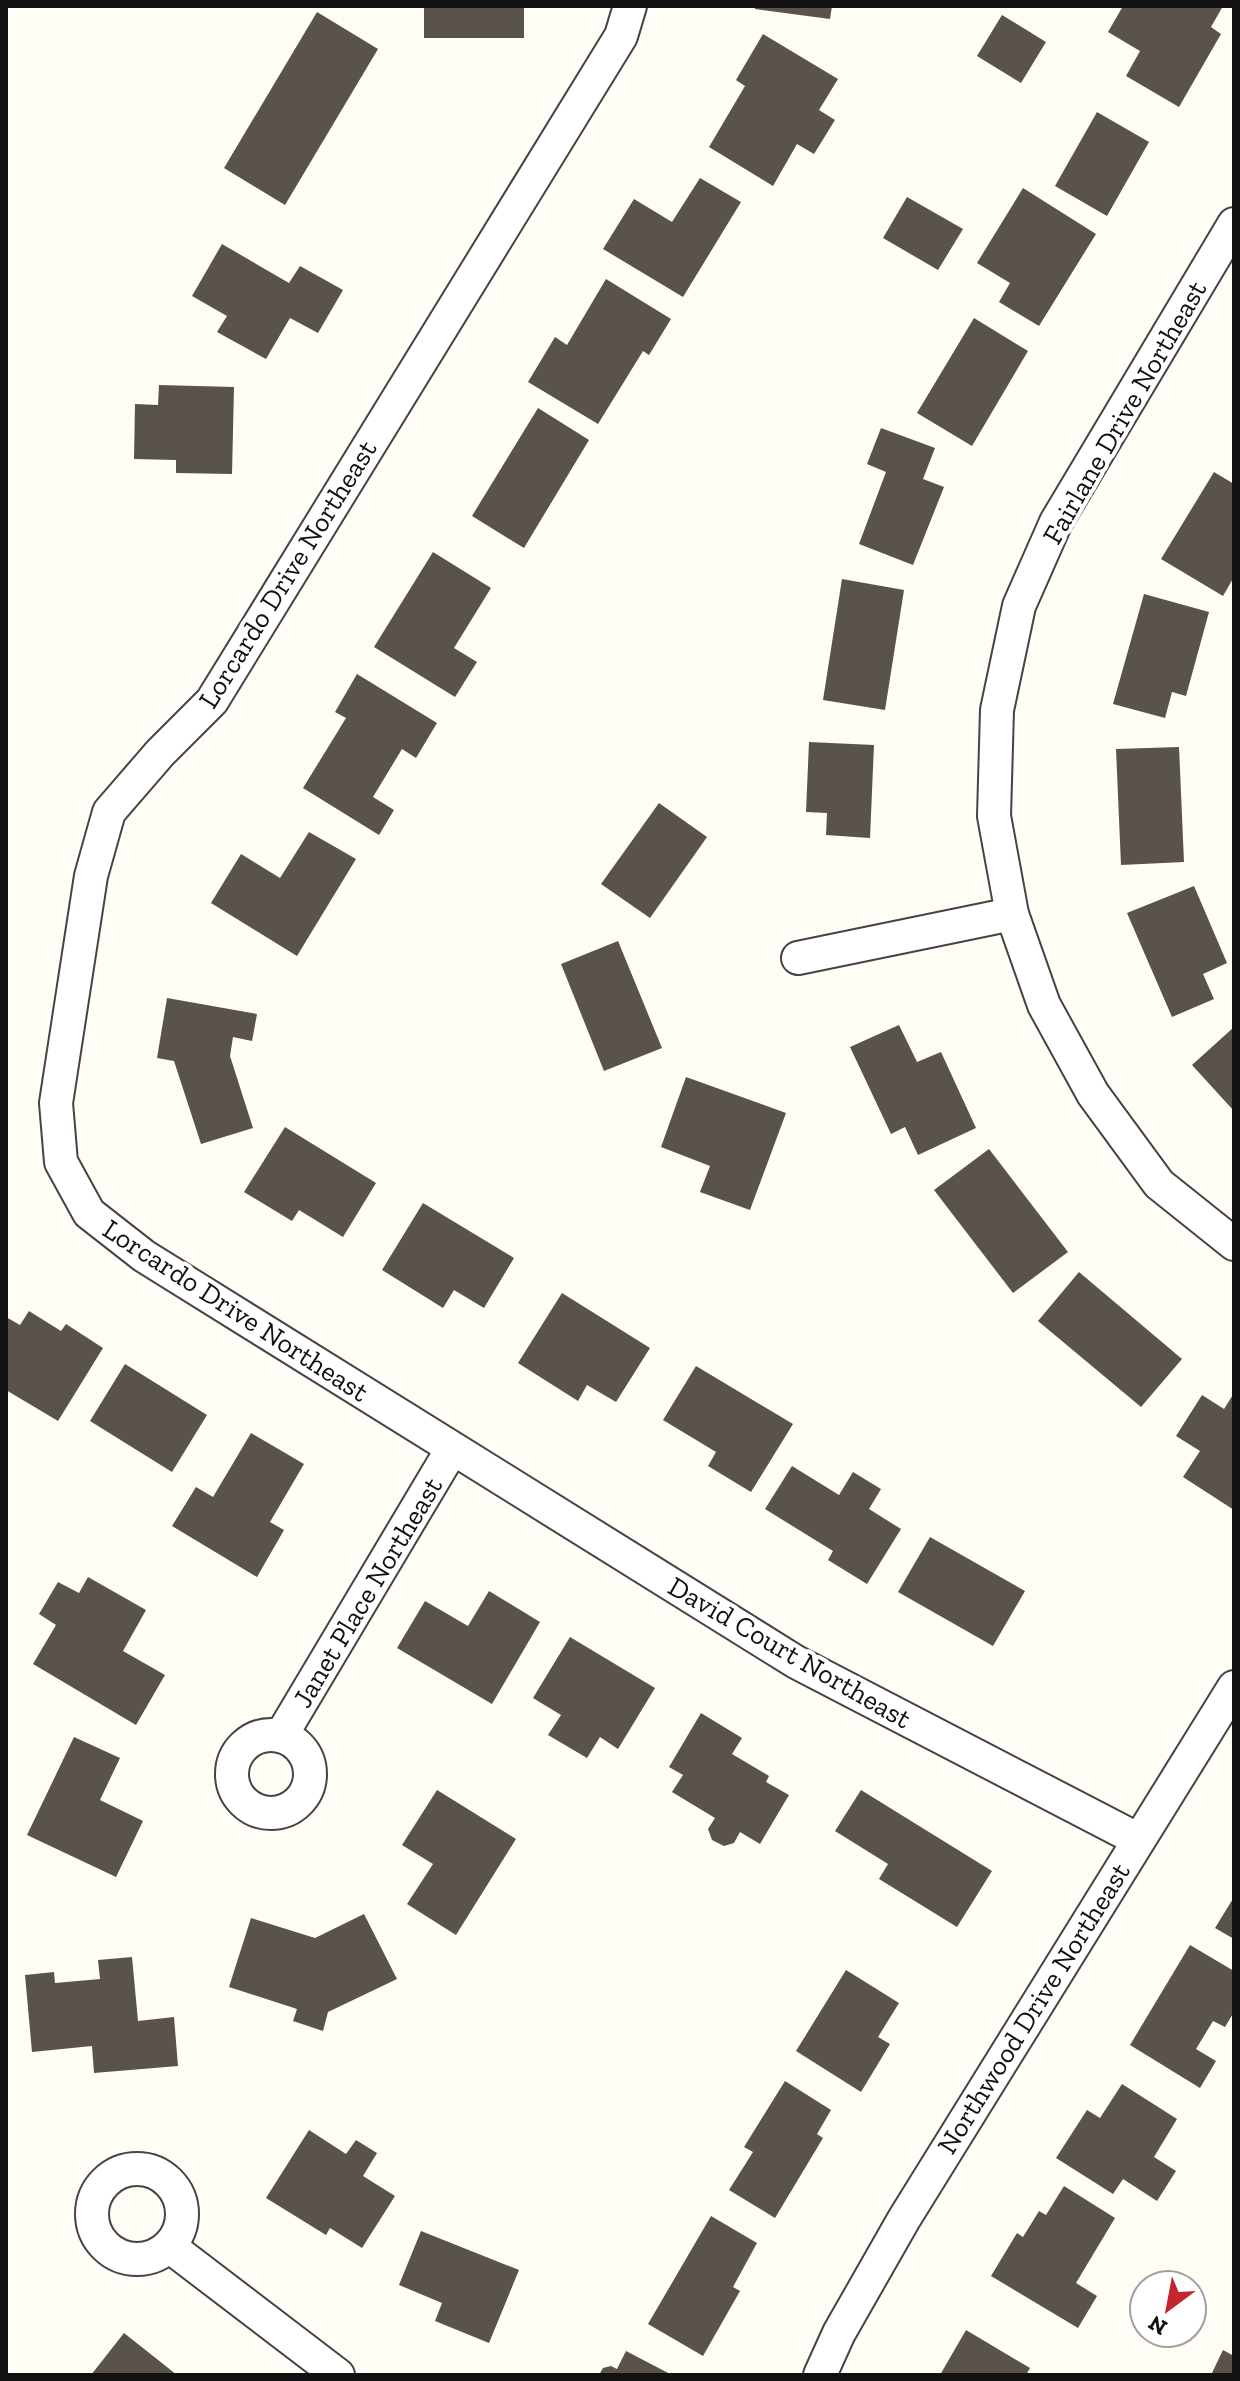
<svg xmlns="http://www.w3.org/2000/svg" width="1240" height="2381" font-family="'Zilla Slab',serif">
	<rect width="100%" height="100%" fill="#fffdf5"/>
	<!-- building -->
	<g fill="#5a524d">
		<rect x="424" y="6" width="100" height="32"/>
		<path d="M 755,6 L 832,6 L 830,19 L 755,9 Z"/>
		<path d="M 1123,6 L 1223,6 L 1211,27 L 1221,34 L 1179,107 L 1126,76 L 1140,51 L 1108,32 Z"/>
		<path d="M 317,12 L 378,49 L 285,205 L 224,168 Z"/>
		<path d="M 1002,15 L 1046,42 L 1021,83 L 977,56 Z"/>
		<path d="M 763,34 L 838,79 L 819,110 L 835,120 L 814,154 L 797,144 L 773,186 L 709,147 L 745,86 L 736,80 Z"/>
		<path d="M 1097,112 L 1149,142 L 1107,216 L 1055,186 Z"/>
		<path d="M 700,178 L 741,202 L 683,297 L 603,249 L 634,199 L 672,222 Z"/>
		<path d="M 1023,188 L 1096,234 L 1039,326 L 999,302 L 1010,283 L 977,263 Z"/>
		<path d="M 907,197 L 963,229 L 938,270 L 883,238 Z"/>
		<path d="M 222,244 L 289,283 L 300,266 L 343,290 L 318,333 L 290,318 L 266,359 L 217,332 L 227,316 L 192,296 Z"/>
		<path d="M 606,279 L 671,319 L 649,355 L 643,351 L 598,424 L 528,382 L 555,337 L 567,345 Z"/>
		<path d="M 974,318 L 1028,351 L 972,446 L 917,413 Z"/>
		<path d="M 159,385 L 234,387 L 232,474 L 176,473 L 176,460 L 134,459 L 135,404 L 158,405 Z"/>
		<path d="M 538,408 L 589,440 L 524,548 L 472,516 Z"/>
		<path d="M 881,428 L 935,448 L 923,479 L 944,487 L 913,565 L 859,544 L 886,472 L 867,464 Z"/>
		<path d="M 1214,472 L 1234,484 L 1234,577 L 1223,596 L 1161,559 Z"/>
		<path d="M 433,552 L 491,588 L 454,648 L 477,662 L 455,697 L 374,647 Z"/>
		<path d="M 842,579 L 904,590 L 885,710 L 823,700 Z"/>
		<path d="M 1144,594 L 1209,612 L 1186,696 L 1172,692 L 1165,718 L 1113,704 Z"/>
		<path d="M 357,674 L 437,723 L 416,758 L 402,749 L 373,797 L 394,810 L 379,835 L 303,788 L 346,718 L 335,712 Z"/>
		<path d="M 809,742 L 874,745 L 870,838 L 826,835 L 827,813 L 806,812 Z"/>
		<path d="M 1179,747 L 1184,862 L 1121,865 L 1116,749 Z"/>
		<path d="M 659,803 L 707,837 L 650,918 L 601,884 Z"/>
		<path d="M 309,832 L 356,859 L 297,956 L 211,903 L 241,854 L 280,878 Z"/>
		<path d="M 1194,886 L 1227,963 L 1203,974 L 1214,999 L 1172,1017 L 1127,913 Z"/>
		<path d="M 618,941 L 662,1048 L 604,1071 L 561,964 Z"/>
		<path d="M 167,998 L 257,1014 L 252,1041 L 233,1037 L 230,1056 L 253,1128 L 201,1144 L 174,1061 L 157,1058 Z"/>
		<path d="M 899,1025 L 917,1062 L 941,1052 L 976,1128 L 918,1155 L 905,1127 L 891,1134 L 850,1047 Z"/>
		<path d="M 1234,1027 L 1234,1111 L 1192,1065 Z"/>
		<path d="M 686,1077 L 786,1113 L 750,1210 L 700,1192 L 710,1166 L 661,1147 Z"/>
		<path d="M 285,1127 L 376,1183 L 343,1237 L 299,1210 L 292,1221 L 244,1192 Z"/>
		<path d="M 989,1149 L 1068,1252 L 1013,1293 L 934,1190 Z"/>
		<path d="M 423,1203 L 514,1258 L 484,1308 L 454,1290 L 443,1308 L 382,1270 Z"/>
		<path d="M 1079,1272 L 1182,1359 L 1141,1407 L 1038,1321 Z"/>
		<path d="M 562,1293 L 650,1348 L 616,1402 L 587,1385 L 578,1401 L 518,1363 Z"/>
		<path d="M 29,1311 L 61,1331 L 66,1324 L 103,1348 L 58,1421 L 6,1390 L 6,1317 L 20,1325 Z"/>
		<path d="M 125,1364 L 207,1415 L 172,1472 L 90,1421 Z"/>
		<path d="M 696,1366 L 793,1424 L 751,1492 L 708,1466 L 716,1452 L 663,1420 Z"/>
		<path d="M 1234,1393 L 1234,1510 L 1183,1477 L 1200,1451 L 1176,1436 L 1202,1395 L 1224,1409 Z"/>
		<path d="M 251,1433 L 304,1464 L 270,1522 L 284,1530 L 257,1577 L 172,1526 L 196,1487 L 213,1497 Z"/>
		<path d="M 792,1466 L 839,1495 L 853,1472 L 881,1489 L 869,1509 L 901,1529 L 867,1584 L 828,1560 L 833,1551 L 765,1509 Z"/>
		<path d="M 930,1537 L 1025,1591 L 993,1646 L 898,1592 Z"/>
		<path d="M 88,1577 L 146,1610 L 123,1651 L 165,1675 L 136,1725 L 33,1664 L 56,1625 L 39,1614 L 58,1582 L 79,1593 Z"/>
		<path d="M 489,1591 L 540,1622 L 492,1704 L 397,1648 L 425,1601 L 468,1626 Z"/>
		<path d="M 570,1637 L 655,1688 L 618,1749 L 600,1737 L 587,1758 L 548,1735 L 561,1715 L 533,1698 Z"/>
		<path d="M 701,1713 L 742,1738 L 732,1754 L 769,1776 L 766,1782 L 789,1795 L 760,1844 L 740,1832 L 734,1843 L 724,1846 L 712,1840 L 708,1829 L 715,1818 L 672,1792 L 683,1775 L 669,1767 Z"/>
		<path d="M 74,1737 L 120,1758 L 100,1800 L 143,1821 L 116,1877 L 27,1835 Z"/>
		<path d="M 437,1790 L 516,1839 L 456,1935 L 407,1904 L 433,1864 L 402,1845 Z"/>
		<path d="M 861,1790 L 992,1871 L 957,1927 L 879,1879 L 888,1864 L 835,1831 Z"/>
		<path d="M 1234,1897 L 1234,1939 L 1215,1928 Z"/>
		<path d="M 364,1914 L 397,1979 L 328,2012 L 323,2031 L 293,2021 L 297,2009 L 229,1987 L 251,1918 L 315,1938 Z"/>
		<path d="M 1190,1945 L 1234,1971 L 1234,2012 L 1225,2027 L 1213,2021 L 1196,2049 L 1216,2061 L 1200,2088 L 1130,2045 Z"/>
		<path d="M 132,1957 L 138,2021 L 174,2017 L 178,2066 L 94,2073 L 92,2046 L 32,2052 L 25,1975 L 54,1972 L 55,1983 L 100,1979 L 98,1960 Z"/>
		<path d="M 846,1970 L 899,2003 L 878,2037 L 890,2044 L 861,2092 L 796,2051 Z"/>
		<path d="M 785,2081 L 831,2110 L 817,2134 L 823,2138 L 775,2218 L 729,2190 L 753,2152 L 744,2147 Z"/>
		<path d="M 1122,2084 L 1177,2119 L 1154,2157 L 1176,2171 L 1157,2201 L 1123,2179 L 1113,2194 L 1056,2158 L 1087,2110 L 1100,2118 Z"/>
		<path d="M 309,2130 L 346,2154 L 356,2140 L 377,2153 L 363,2176 L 395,2196 L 362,2248 L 330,2228 L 326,2235 L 266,2198 Z"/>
		<path d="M 1064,2186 L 1115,2218 L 1076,2283 L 1097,2296 L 1078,2328 L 991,2276 L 1017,2233 L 1023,2237 L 1039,2211 L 1046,2215 Z"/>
		<path d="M 711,2216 L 757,2243 L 733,2287 L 740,2291 L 703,2356 L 648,2324 Z"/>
		<path d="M 421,2231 L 519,2270 L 489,2343 L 435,2321 L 442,2303 L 399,2285 Z"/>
		<path d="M 966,2330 L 1030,2368 L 1026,2375 L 940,2375 Z"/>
		<path d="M 124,2333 L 177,2375 L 91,2375 Z"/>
		<path d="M 1223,2350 L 1234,2356 L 1234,2375 L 1211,2375 Z"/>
		<path d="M 626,2351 L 672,2375 L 599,2375 L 603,2368 L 611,2366 L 617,2369 Z"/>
	</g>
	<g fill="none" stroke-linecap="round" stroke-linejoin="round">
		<!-- street casing -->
		<g stroke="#444" stroke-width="36">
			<g id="street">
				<path d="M 630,6 L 621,36 L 212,701 L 160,753 L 109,812 L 91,876 L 56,1103 L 61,1162 L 89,1213 L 144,1256 L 796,1662 L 1137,1839"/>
				<path d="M 1234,224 L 1056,522 L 1019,606 L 997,710 L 994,816 L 1012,914 L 1044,1005 L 1093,1094 L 1159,1184 L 1234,1244"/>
				<path d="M 798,958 L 1012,914"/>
				<circle cx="271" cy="1774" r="39"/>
				<path d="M 281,1736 L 452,1449"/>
				<circle cx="137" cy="2214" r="45"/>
				<path d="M 169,2246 L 338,2375"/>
				<path d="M 820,2375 L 839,2333 L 904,2219 L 1234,1687"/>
			</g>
		</g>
		<!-- street -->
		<use href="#street" stroke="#fff" stroke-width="32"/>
	</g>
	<g text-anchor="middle" stroke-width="8" stroke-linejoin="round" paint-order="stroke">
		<!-- street labels -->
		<g font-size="28" fill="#111" stroke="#fff">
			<text transform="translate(1124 412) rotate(-60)" y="10">Fairlane Drive Northeast</text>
			<text transform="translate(287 574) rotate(-58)" y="10">Lorcardo Drive Northeast</text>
			<text transform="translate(236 1310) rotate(33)" y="10">Lorcardo Drive Northeast</text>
			<text transform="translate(367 1592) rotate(-59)" y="10">Janet Place Northeast</text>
			<text transform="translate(790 1652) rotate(30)" y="10">David Court Northeast</text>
			<text transform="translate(1033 2008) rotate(-58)" y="10">Northwood Drive Northeast</text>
		</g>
	</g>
	<!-- border -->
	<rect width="1240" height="2381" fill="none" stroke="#111111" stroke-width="16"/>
	<!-- north arrow -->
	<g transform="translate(1168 2309) rotate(212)"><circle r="38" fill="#ffffff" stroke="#a0a0a0" stroke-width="2"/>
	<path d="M0-6L14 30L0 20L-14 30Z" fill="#c4262e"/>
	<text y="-12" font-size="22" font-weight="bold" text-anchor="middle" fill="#111111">N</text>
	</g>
</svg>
